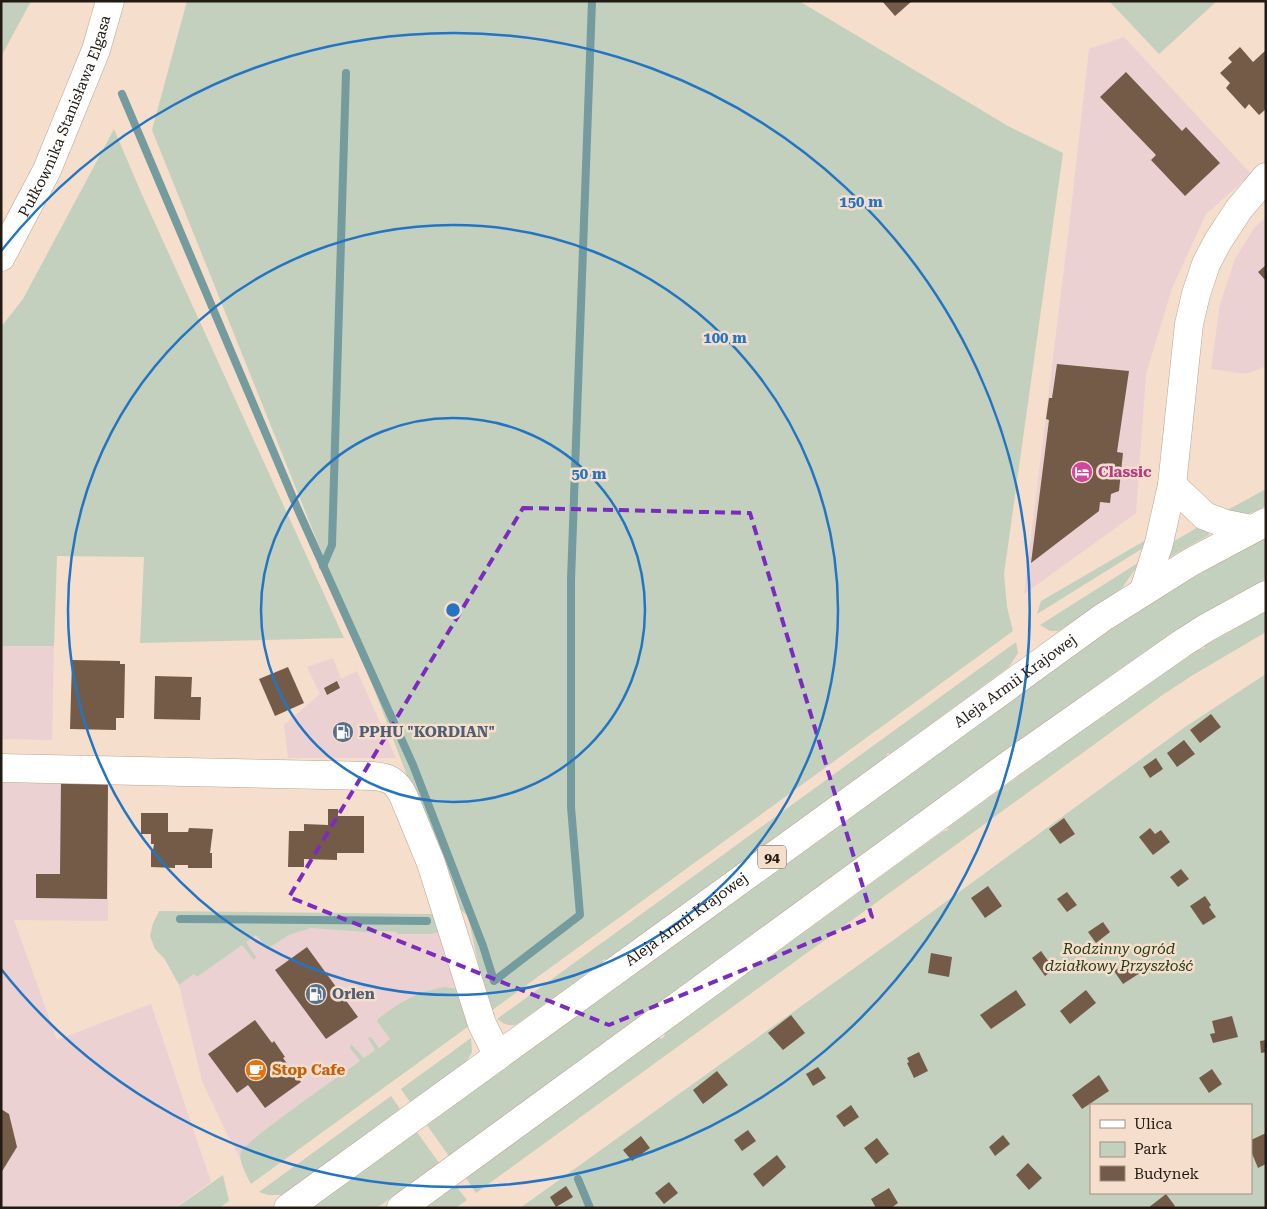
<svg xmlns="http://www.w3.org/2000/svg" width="1267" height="1209" font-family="'Roboto Serif',serif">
	<rect width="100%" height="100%" fill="#f5decc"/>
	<!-- commercial -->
	<g fill="#ecd1d2">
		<path d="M 1124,37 L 1251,174 L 1206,214 L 1172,288 L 1146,374 L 1136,513 L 1024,594 L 1068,236 L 1089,49 Z"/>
		<path d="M 1266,217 L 1266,366 L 1246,374 L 1211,369 L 1220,304 L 1235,259 L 1255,227 Z"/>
		<path d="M 1,646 L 54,646 L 52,740 L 1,739 Z"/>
		<path d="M 333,658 L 341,679 L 357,671 L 396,758 L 288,758 L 284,725 L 320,694 L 307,667 Z"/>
		<path d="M 1,778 L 108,783 L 108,921 L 14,920 L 57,1040 L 151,1004 L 211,1182 L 175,1208 L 1,1208 L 1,881 L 3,881 L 1,876 Z"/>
		<path d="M 311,928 L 325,928 L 358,932 L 398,932 L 398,934 L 435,933 L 442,930 L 455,988 L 445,987 L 417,994 L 404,1000 L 377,1021 L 390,1039 L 272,1125 L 241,1157 L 241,1160 L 226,1132 L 202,1081 L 179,985 L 194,974 L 197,977 L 256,934 L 265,946 L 269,948 L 289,935 Z"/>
	</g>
	<!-- green -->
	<g fill="#c3d0bd" fill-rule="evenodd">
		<path d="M 1,1 L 31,1 L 1,57 Z"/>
		<path d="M 187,1 L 799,1 L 1008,126 L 1063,153 L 1004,574 L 1007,607 L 1013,631 L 491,1011 L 484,991 L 468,916 L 457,907 L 328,568 L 152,130 Z"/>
		<path d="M 1109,1 L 1217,1 L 1159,54 Z"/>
		<path d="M 114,129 L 143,197 L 344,638 L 140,643 L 144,557 L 57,556 L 54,646 L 1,646 L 1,327 L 23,299 Z"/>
		<path d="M 1266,489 L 1266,506 L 1246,515 L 1222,513 Z"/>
		<path d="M 1200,526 L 1208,531 L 1209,535 L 1168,558 L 1171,543 Z"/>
		<path d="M 1266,537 L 1266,579 L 1201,615 L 1127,664 L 885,838 L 449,1156 L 426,1124 L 1097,638 C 1152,601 1208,568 1266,537 Z"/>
		<path d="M 1146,540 L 1148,545 L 1037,614 L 1041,601 Z"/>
		<path d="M 1141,561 L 1122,588 L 1059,631 L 1050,631 L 1040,625 Z"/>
		<path d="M 1266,611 L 1266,632 L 1193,675 L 1161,696 L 476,1193 L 466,1178 L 659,1037 L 661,1039 L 664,1037 L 665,1033 L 942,832 L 948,830 L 947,828 L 1100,717 L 1103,717 L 1106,715 L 1105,714 L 1198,650 L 1205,648 L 1204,646 Z"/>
		<path d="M 1016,642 L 1018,653 L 1009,667 L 890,754 L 888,753 L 884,759 L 608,959 L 602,960 L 603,962 L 517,1024 C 509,1027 504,1024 497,1019 Z"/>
		<path d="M 1266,674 L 1266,1208 L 520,1208 L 899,936 L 1185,727 ZM 1091,1105 L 1251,1105 L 1251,1193 L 1091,1193 Z"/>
		<path d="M 159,911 L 435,914 L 439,932 L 430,934 L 397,934 L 397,932 L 378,931 L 377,933 L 311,928 L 289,935 L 272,946 L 267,948 L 256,935 L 246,942 L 256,957 L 255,959 L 254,960 L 242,945 L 197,977 L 194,974 L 179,985 L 164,958 L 155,949 L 150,936 L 153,923 Z"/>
		<path d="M 445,987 L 458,989 L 469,1026 L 251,1184 C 247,1176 238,1161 241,1152 C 244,1142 345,1072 360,1061 L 350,1048 L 351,1044 L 364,1058 L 375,1050 L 368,1038 L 371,1037 L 379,1048 L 390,1039 L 377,1021 L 378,1019 C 403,1000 414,993 445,987 Z"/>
		<path d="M 471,1038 L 472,1052 L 466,1062 L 410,1102 L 401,1089 Z"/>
		<path d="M 391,1096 L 400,1109 L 350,1146 L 346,1147 L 345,1150 L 282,1195 L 268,1195 L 259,1192 Z"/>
		<path d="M 417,1132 L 439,1163 L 377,1208 L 311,1208 Z"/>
		<path d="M 223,1175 L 229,1201 L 219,1208 L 176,1208 Z"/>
		<path d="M 455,1185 L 467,1200 L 456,1208 L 425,1208 Z"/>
	</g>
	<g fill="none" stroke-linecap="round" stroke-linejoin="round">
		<!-- stream -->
		<g stroke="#749b9d" stroke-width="8">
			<path d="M 122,94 L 299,512 L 413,765 L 483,946 L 494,981 L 580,915 L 571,807 L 571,580 L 592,1"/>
			<path d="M 323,566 L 332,545 L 346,73"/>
			<path d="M 180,919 L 427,921"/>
			<path d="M 578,1179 L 590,1208"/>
		</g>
	</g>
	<!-- building -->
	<g fill="#735b48">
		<path d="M 882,1 L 912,1 L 895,16 Z"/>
		<path d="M 1240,47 L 1253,62 L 1265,51 L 1266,52 L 1266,109 L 1259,115 L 1249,104 L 1245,109 L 1226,88 L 1230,83 L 1220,73 L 1232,62 L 1228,58 Z"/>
		<path d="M 1126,72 L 1182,131 L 1186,127 L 1220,163 L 1185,196 L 1151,160 L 1156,155 L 1100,97 Z"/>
		<path d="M 1266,265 L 1266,281 L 1258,272 Z"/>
		<path d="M 1057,364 L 1129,371 L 1117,452 L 1123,453 L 1119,491 L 1111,494 L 1110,503 L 1100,502 L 1099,511 L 1031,563 L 1049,420 L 1046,419 L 1049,398 L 1052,398 Z"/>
		<path d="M 72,660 L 120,661 L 120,664 L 125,664 L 124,718 L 116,718 L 116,730 L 70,729 Z"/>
		<path d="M 288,667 L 304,703 L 275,716 L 259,679 Z"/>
		<path d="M 155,676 L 192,677 L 191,697 L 201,697 L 200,720 L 154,719 Z"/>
		<path d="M 337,681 L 340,688 L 327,695 L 324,688 Z"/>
		<path d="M 1211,714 L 1221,727 L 1200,743 L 1190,730 Z"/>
		<path d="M 349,724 L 353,734 L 337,741 L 333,731 Z"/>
		<path d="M 1184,740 L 1195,754 L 1177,767 L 1167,753 Z"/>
		<path d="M 1156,758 L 1163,769 L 1150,778 L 1143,767 Z"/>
		<path d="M 61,782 L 108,783 L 107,899 L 36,898 L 36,874 L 60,874 Z"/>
		<path d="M 328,809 L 338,809 L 338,816 L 364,816 L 364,853 L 337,853 L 337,860 L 304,859 L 304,867 L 288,867 L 289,831 L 304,831 L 304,824 L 328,825 Z"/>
		<path d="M 141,813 L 168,813 L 168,832 L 188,832 L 189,828 L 213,829 L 210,853 L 212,853 L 212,868 L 188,868 L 188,865 L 175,865 L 175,868 L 151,867 L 151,850 L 153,850 L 154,844 L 151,844 L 151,834 L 141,834 Z"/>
		<path d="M 1064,818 L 1075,834 L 1060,844 L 1049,829 Z"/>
		<path d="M 1150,828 L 1155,834 L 1161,830 L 1170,842 L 1153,855 L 1139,837 Z"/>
		<path d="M 1181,869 L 1189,879 L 1178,887 L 1170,877 Z"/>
		<path d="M 988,886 L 1002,906 L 985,918 L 971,898 Z"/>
		<path d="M 1067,892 L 1077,905 L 1067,912 L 1057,899 Z"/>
		<path d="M 1205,896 L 1211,905 L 1209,907 L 1216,917 L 1203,925 L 1190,906 Z"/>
		<path d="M 1103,922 L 1110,932 L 1096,943 L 1088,932 Z"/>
		<path d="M 307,947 L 358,1017 L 326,1039 L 275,970 Z"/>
		<path d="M 1041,951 L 1054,969 L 1045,976 L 1032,958 Z"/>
		<path d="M 931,953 L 952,957 L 949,977 L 928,973 Z"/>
		<path d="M 1131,960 L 1140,973 L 1123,984 L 1114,971 Z"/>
		<path d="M 1016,990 L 1026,1005 L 991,1029 L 980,1015 Z"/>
		<path d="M 1086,990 L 1096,1003 L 1070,1024 L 1060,1011 Z"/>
		<path d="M 791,1015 L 805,1033 L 783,1050 L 768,1033 Z"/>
		<path d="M 1232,1016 L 1238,1037 L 1213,1043 L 1210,1034 L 1215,1033 L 1212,1021 Z"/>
		<path d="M 255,1020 L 272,1043 L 274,1041 L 285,1057 L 283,1058 L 301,1082 L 265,1108 L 248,1085 L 237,1093 L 208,1054 Z"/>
		<path d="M 1266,1040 L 1266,1052 L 1261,1053 L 1260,1041 Z"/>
		<path d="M 919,1052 L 928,1071 L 914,1078 L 907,1063 L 909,1062 L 907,1058 Z"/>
		<path d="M 818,1067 L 826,1078 L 813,1086 L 806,1074 Z"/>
		<path d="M 1212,1069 L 1222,1084 L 1209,1093 L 1199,1078 Z"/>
		<path d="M 717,1071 L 728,1085 L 703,1104 L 693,1090 Z"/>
		<path d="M 1099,1075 L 1109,1091 L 1082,1109 L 1072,1095 Z"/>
		<path d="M 851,1105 L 859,1117 L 844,1127 L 836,1116 Z"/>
		<path d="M 1,1109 L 9,1114 L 17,1147 L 1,1173 Z"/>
		<path d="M 748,1130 L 756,1141 L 742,1151 L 734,1140 Z"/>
		<path d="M 1266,1133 L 1266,1164 L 1258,1168 L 1251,1151 L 1251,1140 Z"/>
		<path d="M 1003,1135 L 1010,1144 L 995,1156 L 989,1147 Z"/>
		<path d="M 641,1136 L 650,1148 L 632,1161 L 623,1150 Z"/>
		<path d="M 877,1138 L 889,1154 L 876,1164 L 864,1148 Z"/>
		<path d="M 777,1155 L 786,1167 L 763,1187 L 753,1174 Z"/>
		<path d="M 1028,1163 L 1042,1178 L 1029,1190 L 1016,1175 Z"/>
		<path d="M 669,1182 L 678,1193 L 664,1204 L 655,1193 Z"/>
		<path d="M 566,1186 L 573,1197 L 556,1207 L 550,1197 Z"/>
		<path d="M 889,1188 L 898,1203 L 891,1208 L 876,1208 L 871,1199 Z"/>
		<path d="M 1166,1194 L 1175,1206 L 1173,1208 L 1148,1208 Z"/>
	</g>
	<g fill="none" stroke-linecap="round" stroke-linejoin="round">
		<!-- minor casing -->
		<g stroke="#baa493" stroke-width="29">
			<g id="minor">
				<path d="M 1172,485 L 1205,516 L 1226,524 L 1251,529"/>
				<path d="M 1144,590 L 1159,543 L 1172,485 L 1189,324 L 1196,294 L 1206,264 L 1218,241 L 1239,209 L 1266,177"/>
				<path d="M 1,768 L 373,776 C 388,777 396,781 403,795 L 431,863 L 482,1024 L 498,1056"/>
			</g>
		</g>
		<!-- tertiary casing -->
		<g stroke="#baa493" stroke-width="29">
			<g id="tertiary">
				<path id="s1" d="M 1,257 L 47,170 L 96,50 L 110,1"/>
			</g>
		</g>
		<!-- primary casing -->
		<g stroke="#baa493" stroke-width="29">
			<g id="primary">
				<path id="s2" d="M 288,1208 L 1102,618 L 1191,562 L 1266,522"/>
				<path d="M 401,1208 L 1010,764 L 1181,644 L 1206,628 L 1266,595"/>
			</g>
		</g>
		<!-- minor -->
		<use href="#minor" stroke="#fff" stroke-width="28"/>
		<!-- tertiary -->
		<use href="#tertiary" stroke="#fff" stroke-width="28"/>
		<!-- primary -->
		<use href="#primary" stroke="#fff" stroke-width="28"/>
	</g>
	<!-- marked area -->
	<path fill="none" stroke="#7b2cbf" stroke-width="4" stroke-dasharray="10 6" stroke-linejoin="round" d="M 523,508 L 750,513 L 872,917 L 609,1025 L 289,897 Z"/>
	<!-- distance rings -->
	<g fill="none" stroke="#2375c4" stroke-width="2.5">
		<circle cx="453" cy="610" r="192"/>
		<circle cx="453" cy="610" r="385"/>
		<path d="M1 251A577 577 0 1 1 1 969"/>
	</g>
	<!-- icons -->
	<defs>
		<g id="hotel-disc" transform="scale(1.125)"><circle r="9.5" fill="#d1479c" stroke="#f5decc"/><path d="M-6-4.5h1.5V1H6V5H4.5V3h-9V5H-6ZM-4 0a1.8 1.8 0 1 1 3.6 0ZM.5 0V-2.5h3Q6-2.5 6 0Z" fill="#fff"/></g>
		<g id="fuel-disc" transform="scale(1.125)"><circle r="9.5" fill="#5c6f8a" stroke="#f5decc"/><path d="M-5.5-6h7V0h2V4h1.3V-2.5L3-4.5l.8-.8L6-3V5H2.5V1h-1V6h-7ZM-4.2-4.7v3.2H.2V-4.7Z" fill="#fff"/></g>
		<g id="cafe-disc" transform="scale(1.125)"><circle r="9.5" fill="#e8710a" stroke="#f5decc"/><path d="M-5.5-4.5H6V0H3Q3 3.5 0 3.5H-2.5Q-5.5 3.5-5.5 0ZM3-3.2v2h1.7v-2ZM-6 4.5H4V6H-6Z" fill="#fff"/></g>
	</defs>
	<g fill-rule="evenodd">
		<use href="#hotel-disc" x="1082" y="472"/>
		<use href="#fuel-disc" x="343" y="732"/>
		<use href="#fuel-disc" x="316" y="994"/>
		<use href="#cafe-disc" x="256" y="1070"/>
	</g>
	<g text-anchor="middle" stroke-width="5" stroke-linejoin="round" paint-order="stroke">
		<!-- shield labels -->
		<rect fill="#f5decc" stroke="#61554a" stroke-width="1" x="758" y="845.5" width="28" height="23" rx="4"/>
		<g font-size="14" font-weight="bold" fill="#221a13">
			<text x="772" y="862">94</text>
		</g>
		<!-- street labels -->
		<g font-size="15" fill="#221a13" stroke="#f5decc">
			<text dy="5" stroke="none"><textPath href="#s1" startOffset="155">Pułkownika Stanisława Elgasa</textPath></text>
			<text dy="5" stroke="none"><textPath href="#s2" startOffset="898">Aleja Armii Krajowej</textPath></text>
			<text dy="5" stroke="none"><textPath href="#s2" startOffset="492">Aleja Armii Krajowej</textPath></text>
		</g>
		<!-- hotel labels -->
		<g font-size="15" font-weight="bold" fill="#b23c85" stroke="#f5decc" text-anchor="start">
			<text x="1098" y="477">Classic</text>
		</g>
		<!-- service labels -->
		<g font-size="15" font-weight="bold" fill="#4e5e75" stroke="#f5decc" text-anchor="start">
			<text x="359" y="737">PPHU "KORDIAN"</text>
			<text x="332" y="999">Orlen</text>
		</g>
		<!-- park labels -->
		<g font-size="15" font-style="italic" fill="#254018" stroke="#f5decc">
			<text x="1119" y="954">Rodzinny ogród<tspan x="1119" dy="17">działkowy Przyszłość</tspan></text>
		</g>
		<!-- food labels -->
		<g font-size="15" font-weight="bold" fill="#c56008" stroke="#f5decc" text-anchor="start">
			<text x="272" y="1075">Stop Cafe</text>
		</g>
	</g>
	<circle cx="453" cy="610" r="8" fill="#2375c4" stroke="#f5decc" stroke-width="2.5"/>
	<g font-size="15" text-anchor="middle" font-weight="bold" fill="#2375c4" stroke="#f5decc" stroke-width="5" stroke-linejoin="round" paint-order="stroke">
		<text x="861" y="207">150 m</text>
		<text x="725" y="343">100 m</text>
		<text x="589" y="479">50 m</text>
	</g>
	<!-- border -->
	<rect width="1267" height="1209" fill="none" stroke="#221a13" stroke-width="5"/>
	<!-- legend -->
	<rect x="1090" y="1104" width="162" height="90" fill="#f5decc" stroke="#a19082"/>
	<rect x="1100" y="1120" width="25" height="8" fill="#ffffff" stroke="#a19082"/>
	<text x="1134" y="1129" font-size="15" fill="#221a13">Ulica</text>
	<rect x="1100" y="1142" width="25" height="15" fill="#c3d0bd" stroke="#a19082"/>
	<text x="1134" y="1154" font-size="15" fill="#221a13">Park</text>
	<rect x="1100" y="1166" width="25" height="15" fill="#735b48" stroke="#a19082"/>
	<text x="1134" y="1179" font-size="15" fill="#221a13">Budynek</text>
</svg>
